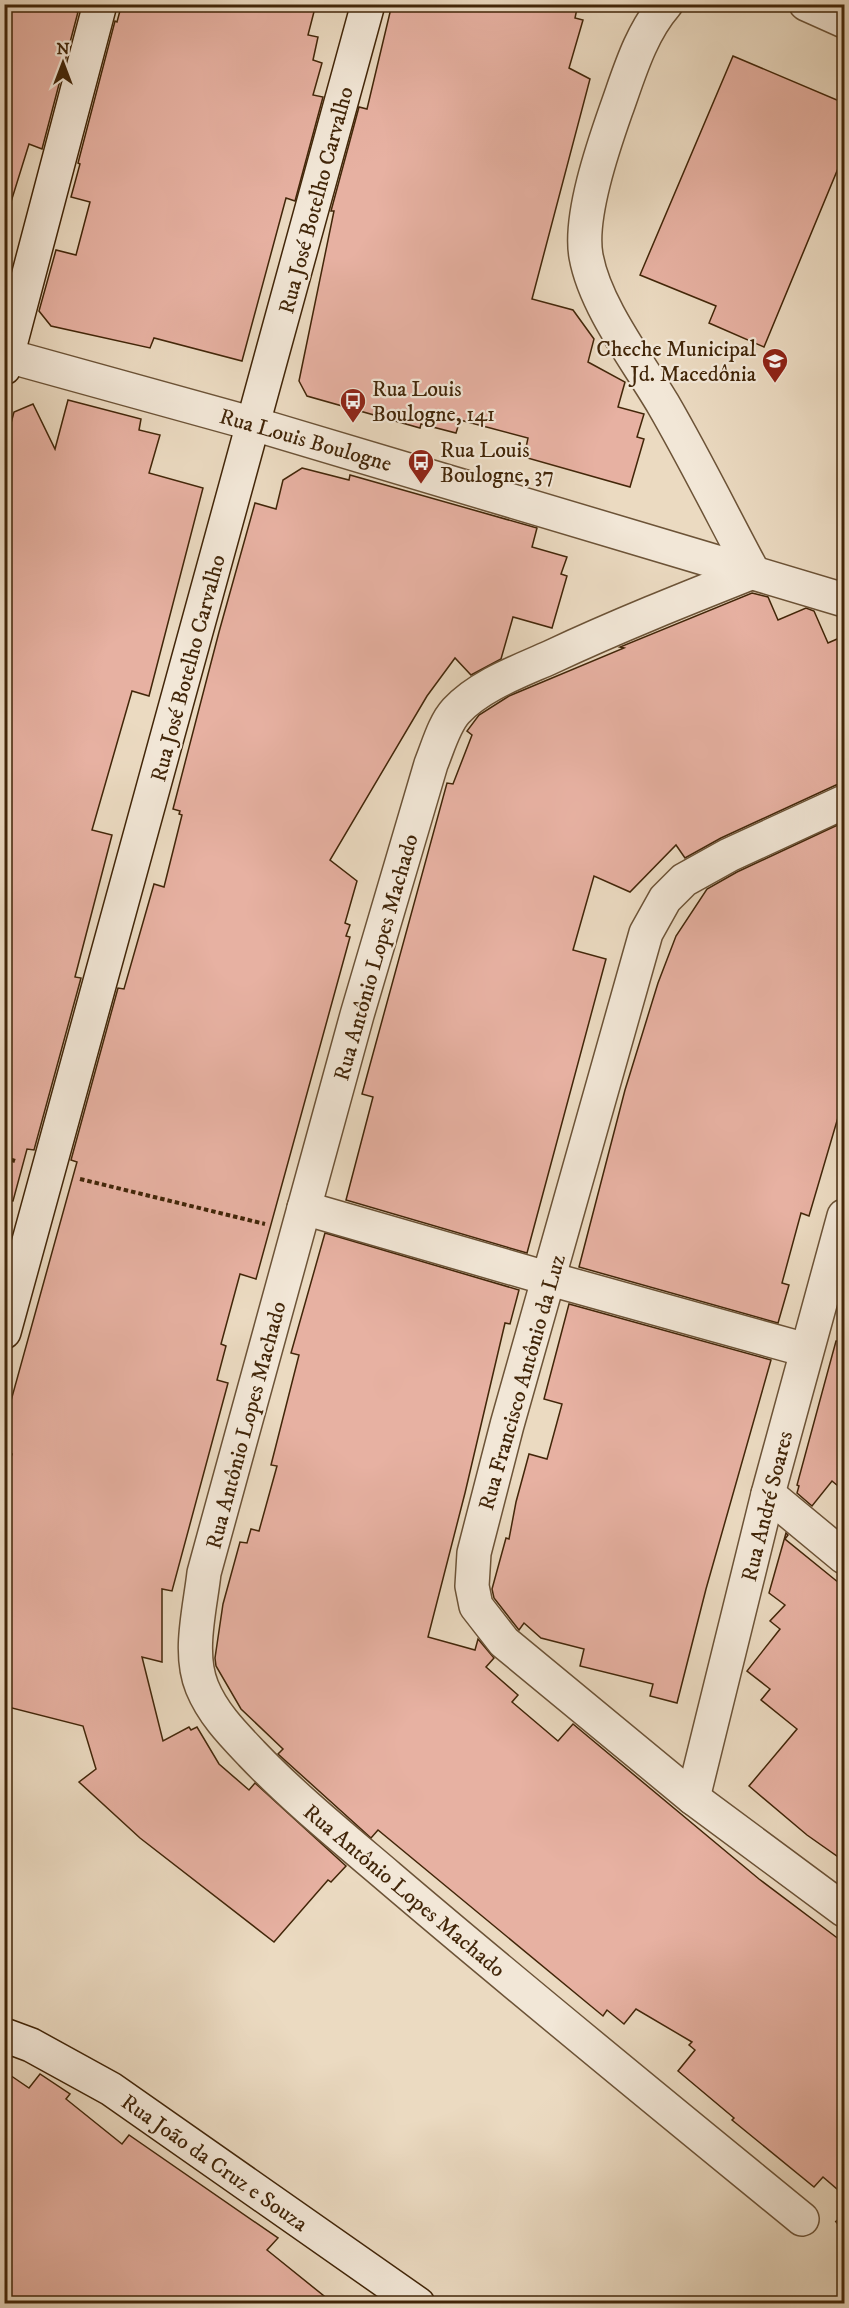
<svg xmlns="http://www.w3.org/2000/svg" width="849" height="2308" font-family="'IM FELL DW Pica',serif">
	<rect width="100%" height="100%" fill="#ebdac1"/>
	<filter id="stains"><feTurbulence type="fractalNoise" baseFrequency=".00333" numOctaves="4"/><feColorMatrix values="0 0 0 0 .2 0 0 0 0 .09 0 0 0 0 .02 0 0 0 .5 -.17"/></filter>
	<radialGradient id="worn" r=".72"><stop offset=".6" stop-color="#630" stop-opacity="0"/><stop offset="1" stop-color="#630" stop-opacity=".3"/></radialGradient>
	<!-- building -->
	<g fill="#e7b1a2" stroke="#422609" stroke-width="1.5">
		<path d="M 4,4 L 47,4 L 78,12 L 42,149 L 29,144 L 11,202 L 4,201 Z"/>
		<path d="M 137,4 L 316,4 L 308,35 L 318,37 L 313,60 L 322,63 L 313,95 L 323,97 L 295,201 L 286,198 L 242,361 L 154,338 L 150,348 L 51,326 L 39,311 L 56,250 L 76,255 L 90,202 L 71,197 L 80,164 L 78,163 L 115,21 L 117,22 L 121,7 L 137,11 Z"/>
		<path d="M 392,4 L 578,4 L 575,18 L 583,20 L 569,68 L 590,79 L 532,299 L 573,310 L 594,339 L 588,362 L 625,382 L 618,407 L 644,414 L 637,437 L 644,439 L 630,487 L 524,457 L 528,438 L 460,420 L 456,433 L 421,424 L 420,428 L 307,396 L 299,381 L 334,211 L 331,211 L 359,107 L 367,109 Z"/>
		<path d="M 733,56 L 844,103 L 844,154 L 764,347 L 709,323 L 716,306 L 640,275 Z"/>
		<path d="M 68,400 L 141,419 L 139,430 L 160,435 L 149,473 L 203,488 L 149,696 L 132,691 L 92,830 L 112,835 L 75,977 L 81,978 L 34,1150 L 27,1149 L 13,1201 L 4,1200 L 4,449 L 14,412 L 33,404 L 55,449 Z"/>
		<path d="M 302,468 L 349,480 L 350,475 L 537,528 L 532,547 L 567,557 L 561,574 L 567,576 L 552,628 L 513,617 L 501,659 L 471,675 L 455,658 L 427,696 L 330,860 L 357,881 L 345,923 L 350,925 L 346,936 L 350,937 L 256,1279 L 240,1274 L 221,1344 L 226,1346 L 217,1380 L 228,1383 L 172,1591 L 162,1589 L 162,1662 L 142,1657 L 163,1741 L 189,1727 L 191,1730 L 197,1727 L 219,1764 L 249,1790 L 255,1783 L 346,1866 L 331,1882 L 328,1880 L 274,1942 L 140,1838 L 79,1782 L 96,1769 L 83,1726 L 4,1706 L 4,1481 L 12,1454 L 4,1452 L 4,1426 L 77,1162 L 71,1160 L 118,988 L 124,989 L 154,884 L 164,887 L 182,815 L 179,814 L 180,811 L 173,809 L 219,632 L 255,503 L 276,509 L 283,480 Z"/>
		<path d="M 752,593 L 768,597 L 778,620 L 806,608 L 814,611 L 828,643 L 844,636 L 844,783 L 836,785 L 721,838 L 685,858 L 676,845 L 630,892 L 594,876 L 573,950 L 606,959 L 527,1253 L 346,1200 L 373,1097 L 362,1094 L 447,783 L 453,784 L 472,735 L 467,731 L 479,715 L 509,696 L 624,648 L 620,647 Z"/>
		<path d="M 844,822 L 844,1100 L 839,1114 L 809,1216 L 801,1213 L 782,1283 L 789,1285 L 778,1323 L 579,1267 L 625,1090 L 658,983 L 676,936 L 707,889 L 737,872 Z"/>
		<path d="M 325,1233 L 519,1290 L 510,1324 L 505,1323 L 465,1493 L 428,1637 L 475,1650 L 478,1639 L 494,1658 L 486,1667 L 518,1695 L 512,1702 L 558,1741 L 573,1724 L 759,1879 L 844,1943 L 844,2195 L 823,2177 L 814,2187 L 732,2120 L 734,2118 L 678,2071 L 695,2050 L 689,2045 L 692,2042 L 636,2009 L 624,2024 L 607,2010 L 603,2016 L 378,1830 L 371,1838 L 278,1754 L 283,1749 L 241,1709 L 216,1666 L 215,1658 L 223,1604 L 240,1542 L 247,1543 L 251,1529 L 259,1531 L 277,1466 L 271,1465 L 299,1355 L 291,1353 Z"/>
		<path d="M 569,1304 L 771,1360 L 706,1589 L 677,1703 L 650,1696 L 653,1684 L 580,1666 L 584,1649 L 541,1638 L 524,1623 L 519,1630 L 494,1598 L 492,1589 L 506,1538 L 509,1539 L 516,1502 L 529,1454 L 547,1459 L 562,1404 L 544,1399 Z"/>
		<path d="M 836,1341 L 844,1342 L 844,1491 L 832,1481 L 812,1506 L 797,1493 L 799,1486 L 797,1485 Z"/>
		<path d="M 786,1533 L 788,1535 L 785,1539 L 844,1587 L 844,1861 L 807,1835 L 749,1786 L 797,1729 L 761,1700 L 770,1689 L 747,1671 L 780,1629 L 770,1621 L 785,1605 L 769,1593 Z"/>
		<path d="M 4,2071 L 29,2088 L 40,2074 L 70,2094 L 66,2099 L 122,2144 L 129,2135 L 278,2238 L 267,2250 L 334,2304 L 4,2304 Z"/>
	</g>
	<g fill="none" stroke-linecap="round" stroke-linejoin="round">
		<!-- street casing -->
		<g stroke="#6c5337" stroke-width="36">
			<g id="street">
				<path d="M 666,4 C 640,34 629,74 616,110 C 603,147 579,217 586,256 C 595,306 637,360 663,404 C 695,459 723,516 753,572 C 685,599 617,626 551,657 C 520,671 480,685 456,711 C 444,724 438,747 431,764 L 357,1015 L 204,1573 C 200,1609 188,1653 202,1687 C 213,1714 233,1734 252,1754 C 294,1798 342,1837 389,1877 C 525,1993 664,2106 802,2219"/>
				<path d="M 806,4 L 844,21"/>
				<path d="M 8,356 L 254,424 L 844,600"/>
				<path d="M 844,802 L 729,855 L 684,880 L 665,899 L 646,933 L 507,1425 L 474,1553 L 472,1586 L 476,1606 L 504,1642 L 693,1798 L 844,1910"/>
				<path d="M 304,1208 L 550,1279 L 806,1350"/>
				<path d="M 768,1494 L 844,1557"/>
				<path d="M 693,1798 L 768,1494 L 844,1216"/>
			</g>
		</g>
		<!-- secondary casing -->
		<g stroke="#422609" stroke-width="36">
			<g id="secondary">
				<path d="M 4,368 L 100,4"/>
				<path d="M 4,1332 L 368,4"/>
				<path d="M 4,2035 L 31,2045 L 111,2089 L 418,2304"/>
			</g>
		</g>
		<!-- path -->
		<g stroke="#422609" stroke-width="4" stroke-dasharray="4.5 3" stroke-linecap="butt">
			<path d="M 4,1157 L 15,1161"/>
			<path d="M 80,1179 L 265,1224"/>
			<path d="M 836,2223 L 844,2216"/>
		</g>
		<!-- street -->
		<use href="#street" stroke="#f2e7d7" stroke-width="33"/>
		<!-- secondary -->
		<use href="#secondary" stroke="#f2e7d7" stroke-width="33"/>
	</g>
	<!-- icons -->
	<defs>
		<g id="school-pin" transform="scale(1.35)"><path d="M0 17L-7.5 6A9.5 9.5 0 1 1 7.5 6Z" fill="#8f2418" stroke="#f2e7d7"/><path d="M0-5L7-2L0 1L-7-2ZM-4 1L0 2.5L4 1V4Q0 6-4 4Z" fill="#fff"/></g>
		<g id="bus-pin" transform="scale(1.35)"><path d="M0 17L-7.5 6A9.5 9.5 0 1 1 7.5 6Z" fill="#8f2418" stroke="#f2e7d7"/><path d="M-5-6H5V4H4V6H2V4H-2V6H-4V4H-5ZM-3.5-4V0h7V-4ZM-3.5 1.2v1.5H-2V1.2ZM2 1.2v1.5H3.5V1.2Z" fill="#fff"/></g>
	</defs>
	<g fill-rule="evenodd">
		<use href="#school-pin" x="775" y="361"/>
		<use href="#bus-pin" x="353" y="401"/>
		<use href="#bus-pin" x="421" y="462"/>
	</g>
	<g text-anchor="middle" stroke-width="4.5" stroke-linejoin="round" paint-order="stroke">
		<!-- street labels -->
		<g font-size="22" fill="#422609" stroke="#f2e7d7">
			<text transform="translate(315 200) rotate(-75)" y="8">Rua José Botelho Carvalho</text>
			<text transform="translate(306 439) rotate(16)" y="8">Rua Louis Boulogne</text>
			<text transform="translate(187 668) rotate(-75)" y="8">Rua José Botelho Carvalho</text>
			<text transform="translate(375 957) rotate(-74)" y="8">Rua Antônio Lopes Machado</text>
			<text transform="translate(521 1382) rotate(-74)" y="8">Rua Francisco Antônio da Luz</text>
			<text transform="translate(245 1425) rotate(-75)" y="8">Rua Antônio Lopes Machado</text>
			<text transform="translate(766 1506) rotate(-76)" y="8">Rua André Soares</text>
			<text transform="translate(405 1890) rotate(40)" y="8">Rua Antônio Lopes Machado</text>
			<text transform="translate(215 2162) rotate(35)" y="8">Rua João da Cruz e Souza</text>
		</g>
		<!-- poi labels -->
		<g font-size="22" fill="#422609" stroke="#f2e7d7" text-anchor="start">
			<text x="756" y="356" text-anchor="end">Cheche Municipal<tspan x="756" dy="25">Jd. Macedônia</tspan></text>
			<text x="372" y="396">Rua Louis<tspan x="372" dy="25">Boulogne, 141</tspan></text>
			<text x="440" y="457">Rua Louis<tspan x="440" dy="25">Boulogne, 37</tspan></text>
		</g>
	</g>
	<!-- margin -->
	<rect width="849" height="2308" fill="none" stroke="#ebdac1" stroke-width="24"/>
	<rect x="6" y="6" width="837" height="2296" fill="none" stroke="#422609" stroke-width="3"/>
	<rect x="12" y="12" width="825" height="2284" fill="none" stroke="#422609" stroke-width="1.5"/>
	<!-- north arrow -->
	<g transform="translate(63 63)" stroke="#f2e7d7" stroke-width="4.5" paint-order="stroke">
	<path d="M0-4.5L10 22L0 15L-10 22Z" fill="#422609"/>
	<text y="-9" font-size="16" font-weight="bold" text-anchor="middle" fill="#422609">N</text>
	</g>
	<rect width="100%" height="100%" filter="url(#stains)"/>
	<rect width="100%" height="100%" fill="url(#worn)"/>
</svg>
